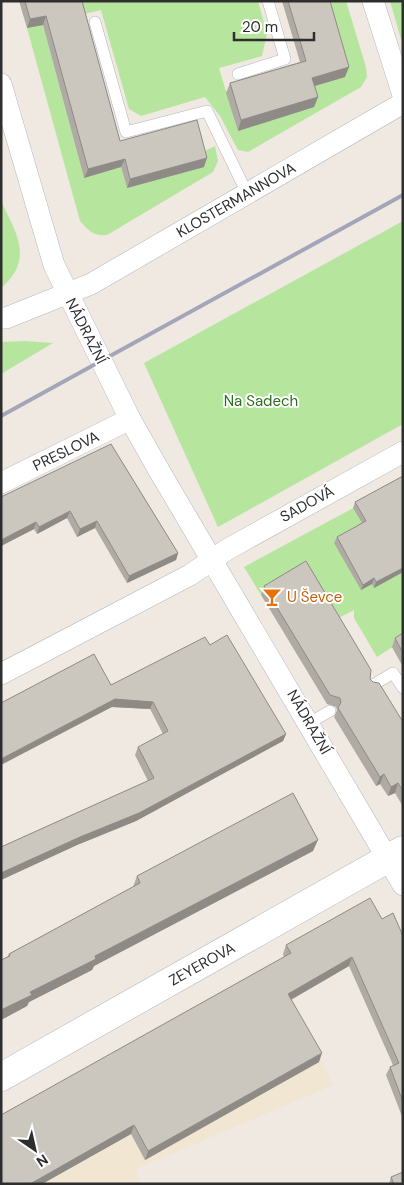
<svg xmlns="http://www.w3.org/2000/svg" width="404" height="1185" font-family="'DM Sans',sans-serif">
	<rect width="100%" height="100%" fill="#efe9e1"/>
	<!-- education -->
	<path fill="#f0e6d1" d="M 274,961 L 333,1085 L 136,1169 L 141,1184 L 1,1184 L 1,1114 Z"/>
	<!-- green -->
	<g fill="#b6e59e">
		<path d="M 81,1 L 258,1 L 267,34 L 262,56 L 219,68 L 238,131 L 308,88 L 323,1 L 346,1 L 366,67 L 367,77 L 361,87 L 260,145 L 248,152 L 238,150 L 220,116 L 205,97 L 141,116 L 129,109 L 101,10 L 72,17 Z"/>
		<path d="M 390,1 L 403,1 L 403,46 Z"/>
		<path d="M 43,25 L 84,178 L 121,167 L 127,188 L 215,146 L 218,161 L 213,172 L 107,235 C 93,236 89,231 80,221 L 27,28 Z"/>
		<path d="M 1,201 C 17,234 34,260 1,288 Z"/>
		<path d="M 403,221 L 403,424 L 218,527 L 144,363 Z"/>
		<path d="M 25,341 L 53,343 L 1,374 L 1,342 Z"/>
		<path d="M 394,486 L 403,502 L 403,640 L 377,657 L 354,618 L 354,610 L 335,620 L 302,570 L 261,595 L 244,567 Z"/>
	</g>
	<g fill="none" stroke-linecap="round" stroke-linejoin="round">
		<!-- service casing -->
		<g stroke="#b4b7c1" stroke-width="12">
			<g id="service">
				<path d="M 95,22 L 126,132 L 207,111 L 247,193"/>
				<path d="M 238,74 L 285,59 L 268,1"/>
				<path d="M 373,685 L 393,673 L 403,688"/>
				<path d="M 309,723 L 330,711"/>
			</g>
		</g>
		<!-- minor casing -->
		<g stroke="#b4b7c1" stroke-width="22">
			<g id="minor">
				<path d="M 373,1 L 403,95"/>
				<path d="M 1,84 L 54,265 L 130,419 L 157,467 L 403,885"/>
				<path d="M 1,318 L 6,318 L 91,284 L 403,103"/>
				<path d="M 1,483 L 130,419"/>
				<path d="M 1,674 L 190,575 L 228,549 L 403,452"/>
			</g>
		</g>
		<!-- tertiary casing -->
		<g stroke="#b4b7c1" stroke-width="29">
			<path id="tertiary" d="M 1,1077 L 403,850"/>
		</g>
		<!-- service -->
		<use href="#service" stroke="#fff" stroke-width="11"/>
		<!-- minor -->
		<use href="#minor" stroke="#fff" stroke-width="21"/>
		<!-- tertiary -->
		<use href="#tertiary" stroke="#fff" stroke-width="28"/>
		<!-- rail -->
		<path stroke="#a3a6b8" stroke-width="4" d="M 1,416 L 403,195"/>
	</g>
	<!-- wall -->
	<g fill="#afaba4">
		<path d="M 19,1 L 82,1 L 120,141 L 204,167 L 127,188 L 121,167 L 84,178 L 43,25 L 27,28 Z"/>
		<path d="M 282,1 L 330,1 L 345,77 L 314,86 L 318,97 L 314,107 L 238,131 L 226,93 L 230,83 L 300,62 Z"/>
		<path d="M 111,444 L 178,553 L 176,560 L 127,583 L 95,528 L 77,537 L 67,518 L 37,534 L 34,529 L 1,546 Z"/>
		<path d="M 403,476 L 403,572 L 374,588 L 372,584 L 361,590 L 334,543 L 337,537 L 362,523 L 353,508 L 355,502 Z"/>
		<path d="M 264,586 L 370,679 L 403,722 L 403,804 L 402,805 L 395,793 L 388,796 L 380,784 L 376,786 L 334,717 L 337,710 L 336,707 L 327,704 L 261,595 Z"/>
		<path d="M 403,633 L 403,667 L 392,647 L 395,638 Z"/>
		<path d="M 210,645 L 286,734 L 283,741 L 136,821 L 77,845 L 1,880 L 1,847 L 148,781 L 135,755 L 138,747 L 163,734 L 150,709 L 112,707 L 111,685 Z"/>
		<path d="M 313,851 L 94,966 L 92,970 L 29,1002 L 27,1006 L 1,1020 L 1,960 L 7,957 L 9,954 L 133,887 L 137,876 Z"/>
		<path d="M 382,919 L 403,936 L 403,1119 L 386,1075 L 390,1067 L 393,1065 L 349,966 L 291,1000 L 319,1062 L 145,1160 L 131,1134 L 42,1184 L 284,957 L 283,954 L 286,945 Z"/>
		<path d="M 391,1177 L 403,1184 L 389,1184 Z"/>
	</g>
	<!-- shaded-wall -->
	<g fill="#8e8b86">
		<path d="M 46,16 L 43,25 L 27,28 L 30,19 Z"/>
		<path d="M 349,67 L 345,77 L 308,88 L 312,78 Z"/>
		<path d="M 318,97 L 314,107 L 238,131 L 241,120 Z"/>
		<path d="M 207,158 L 204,167 L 127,188 L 130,179 Z"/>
		<path d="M 125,159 L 121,167 L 84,178 L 88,169 Z"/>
		<path d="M 70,511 L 67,518 L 37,534 L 39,527 Z"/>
		<path d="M 97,521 L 95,528 L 77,537 L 80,529 Z"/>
		<path d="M 36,522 L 34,529 L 1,546 L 1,540 Z"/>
		<path d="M 178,553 L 176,560 L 127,583 L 129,576 Z"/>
		<path d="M 403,568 L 403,572 L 374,588 L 376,582 Z"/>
		<path d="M 374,578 L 372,584 L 361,590 L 363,585 Z"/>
		<path d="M 115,699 L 153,702 L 150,709 L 112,707 L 1,765 L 1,759 Z"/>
		<path d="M 286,734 L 283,741 L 136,821 L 77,845 L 1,880 L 1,873 Z"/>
		<path d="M 384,774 L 380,784 L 376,786 L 380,777 Z"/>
		<path d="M 398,783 L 395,793 L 388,796 L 391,787 Z"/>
		<path d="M 318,840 L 313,851 L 94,966 L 92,970 L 29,1002 L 27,1006 L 1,1020 L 1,1010 L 30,992 L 95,956 Z"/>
		<path d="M 352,957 L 349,966 L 285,1003 L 288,994 Z"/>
		<path d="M 322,1053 L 319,1062 L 145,1160 L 148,1151 Z"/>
		<path d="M 134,1125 L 131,1134 L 42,1184 L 30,1184 Z"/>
	</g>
	<!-- building -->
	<g fill="#cbc7bf" stroke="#8e8b86">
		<path d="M 25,1 L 82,1 L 120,141 L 197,120 L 207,158 L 130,179 L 125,159 L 88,169 L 46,16 L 30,19 Z"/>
		<path d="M 288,1 L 330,1 L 349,67 L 312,78 L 318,97 L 241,120 L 230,83 L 306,61 Z"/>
		<path d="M 111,444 L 178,553 L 129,576 L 97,521 L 80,529 L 70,511 L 39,527 L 36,522 L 1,540 L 1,497 Z"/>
		<path d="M 403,476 L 403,568 L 376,582 L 374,578 L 363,585 L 337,537 L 366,521 L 355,502 Z"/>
		<path d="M 306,561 L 371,670 L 370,679 L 373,682 L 379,683 L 403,722 L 403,791 L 398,783 L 391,787 L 384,774 L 380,777 L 338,708 L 341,702 L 340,698 L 330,695 L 264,586 Z"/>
		<path d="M 403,633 L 403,653 L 395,638 Z"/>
		<path d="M 227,635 L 286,734 L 139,813 L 80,837 L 1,873 L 1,847 L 154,778 L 138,747 L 168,731 L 153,702 L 115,699 L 1,759 L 1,703 L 94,654 L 111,685 L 205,637 L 210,645 Z"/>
		<path d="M 293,793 L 318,840 L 95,956 L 96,959 L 30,992 L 32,995 L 1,1010 L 1,960 L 10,956 L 9,954 L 140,883 L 137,876 Z"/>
		<path d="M 370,898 L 382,919 L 393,913 L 403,936 L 403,1102 L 390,1067 L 399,1063 L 352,957 L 288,994 L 322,1053 L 148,1151 L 134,1125 L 30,1184 L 1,1184 L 1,1115 L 291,953 L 286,945 Z"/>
		<path d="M 403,1172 L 403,1184 L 394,1184 L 391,1177 Z"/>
	</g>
	<!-- icons -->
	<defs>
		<g id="bar-bare" transform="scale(1.5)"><path d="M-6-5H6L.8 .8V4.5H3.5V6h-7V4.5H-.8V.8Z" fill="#e8710a" stroke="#fff" stroke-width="2.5" paint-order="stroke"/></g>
	</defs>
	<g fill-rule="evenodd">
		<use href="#bar-bare" x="272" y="597"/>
	</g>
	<g text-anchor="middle" stroke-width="4" stroke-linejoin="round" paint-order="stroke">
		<!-- street labels -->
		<g font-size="15" fill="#2e2e2e" stroke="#fff">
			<text transform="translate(236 200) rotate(-30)" y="5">KLOSTERMANNOVA</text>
			<text transform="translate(86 331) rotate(63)" y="5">NÁDRAŽNÍ</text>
			<text transform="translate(66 451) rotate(-26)" y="5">PRESLOVA</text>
			<text transform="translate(307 504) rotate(-29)" y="5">SADOVÁ</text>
			<text transform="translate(309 722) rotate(60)" y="5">NÁDRAŽNÍ</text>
			<text transform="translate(202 964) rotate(-29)" y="5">ZEYEROVA</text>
		</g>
		<!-- park labels -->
		<g font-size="15" fill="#2c6e1b" stroke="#fff">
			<text x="261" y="406">Na Sadech</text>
		</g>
		<!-- food labels -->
		<g font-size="15" fill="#c56008" stroke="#fff" text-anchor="start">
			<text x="287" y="602">U Ševce</text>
		</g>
	</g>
	<!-- border -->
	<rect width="404" height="1185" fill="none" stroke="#2e2e2e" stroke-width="5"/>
	<!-- north arrow -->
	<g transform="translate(35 1150) rotate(146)" stroke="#ffffff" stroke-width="4" paint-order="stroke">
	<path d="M0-4L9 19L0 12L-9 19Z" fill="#2e2e2e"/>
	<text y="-8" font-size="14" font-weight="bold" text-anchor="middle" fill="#2e2e2e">N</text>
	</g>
	<!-- scale -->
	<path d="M234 32v8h80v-8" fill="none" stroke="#2e2e2e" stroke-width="2.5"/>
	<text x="242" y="32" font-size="15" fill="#2e2e2e" stroke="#ffffff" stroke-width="4" paint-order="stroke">20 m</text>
</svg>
